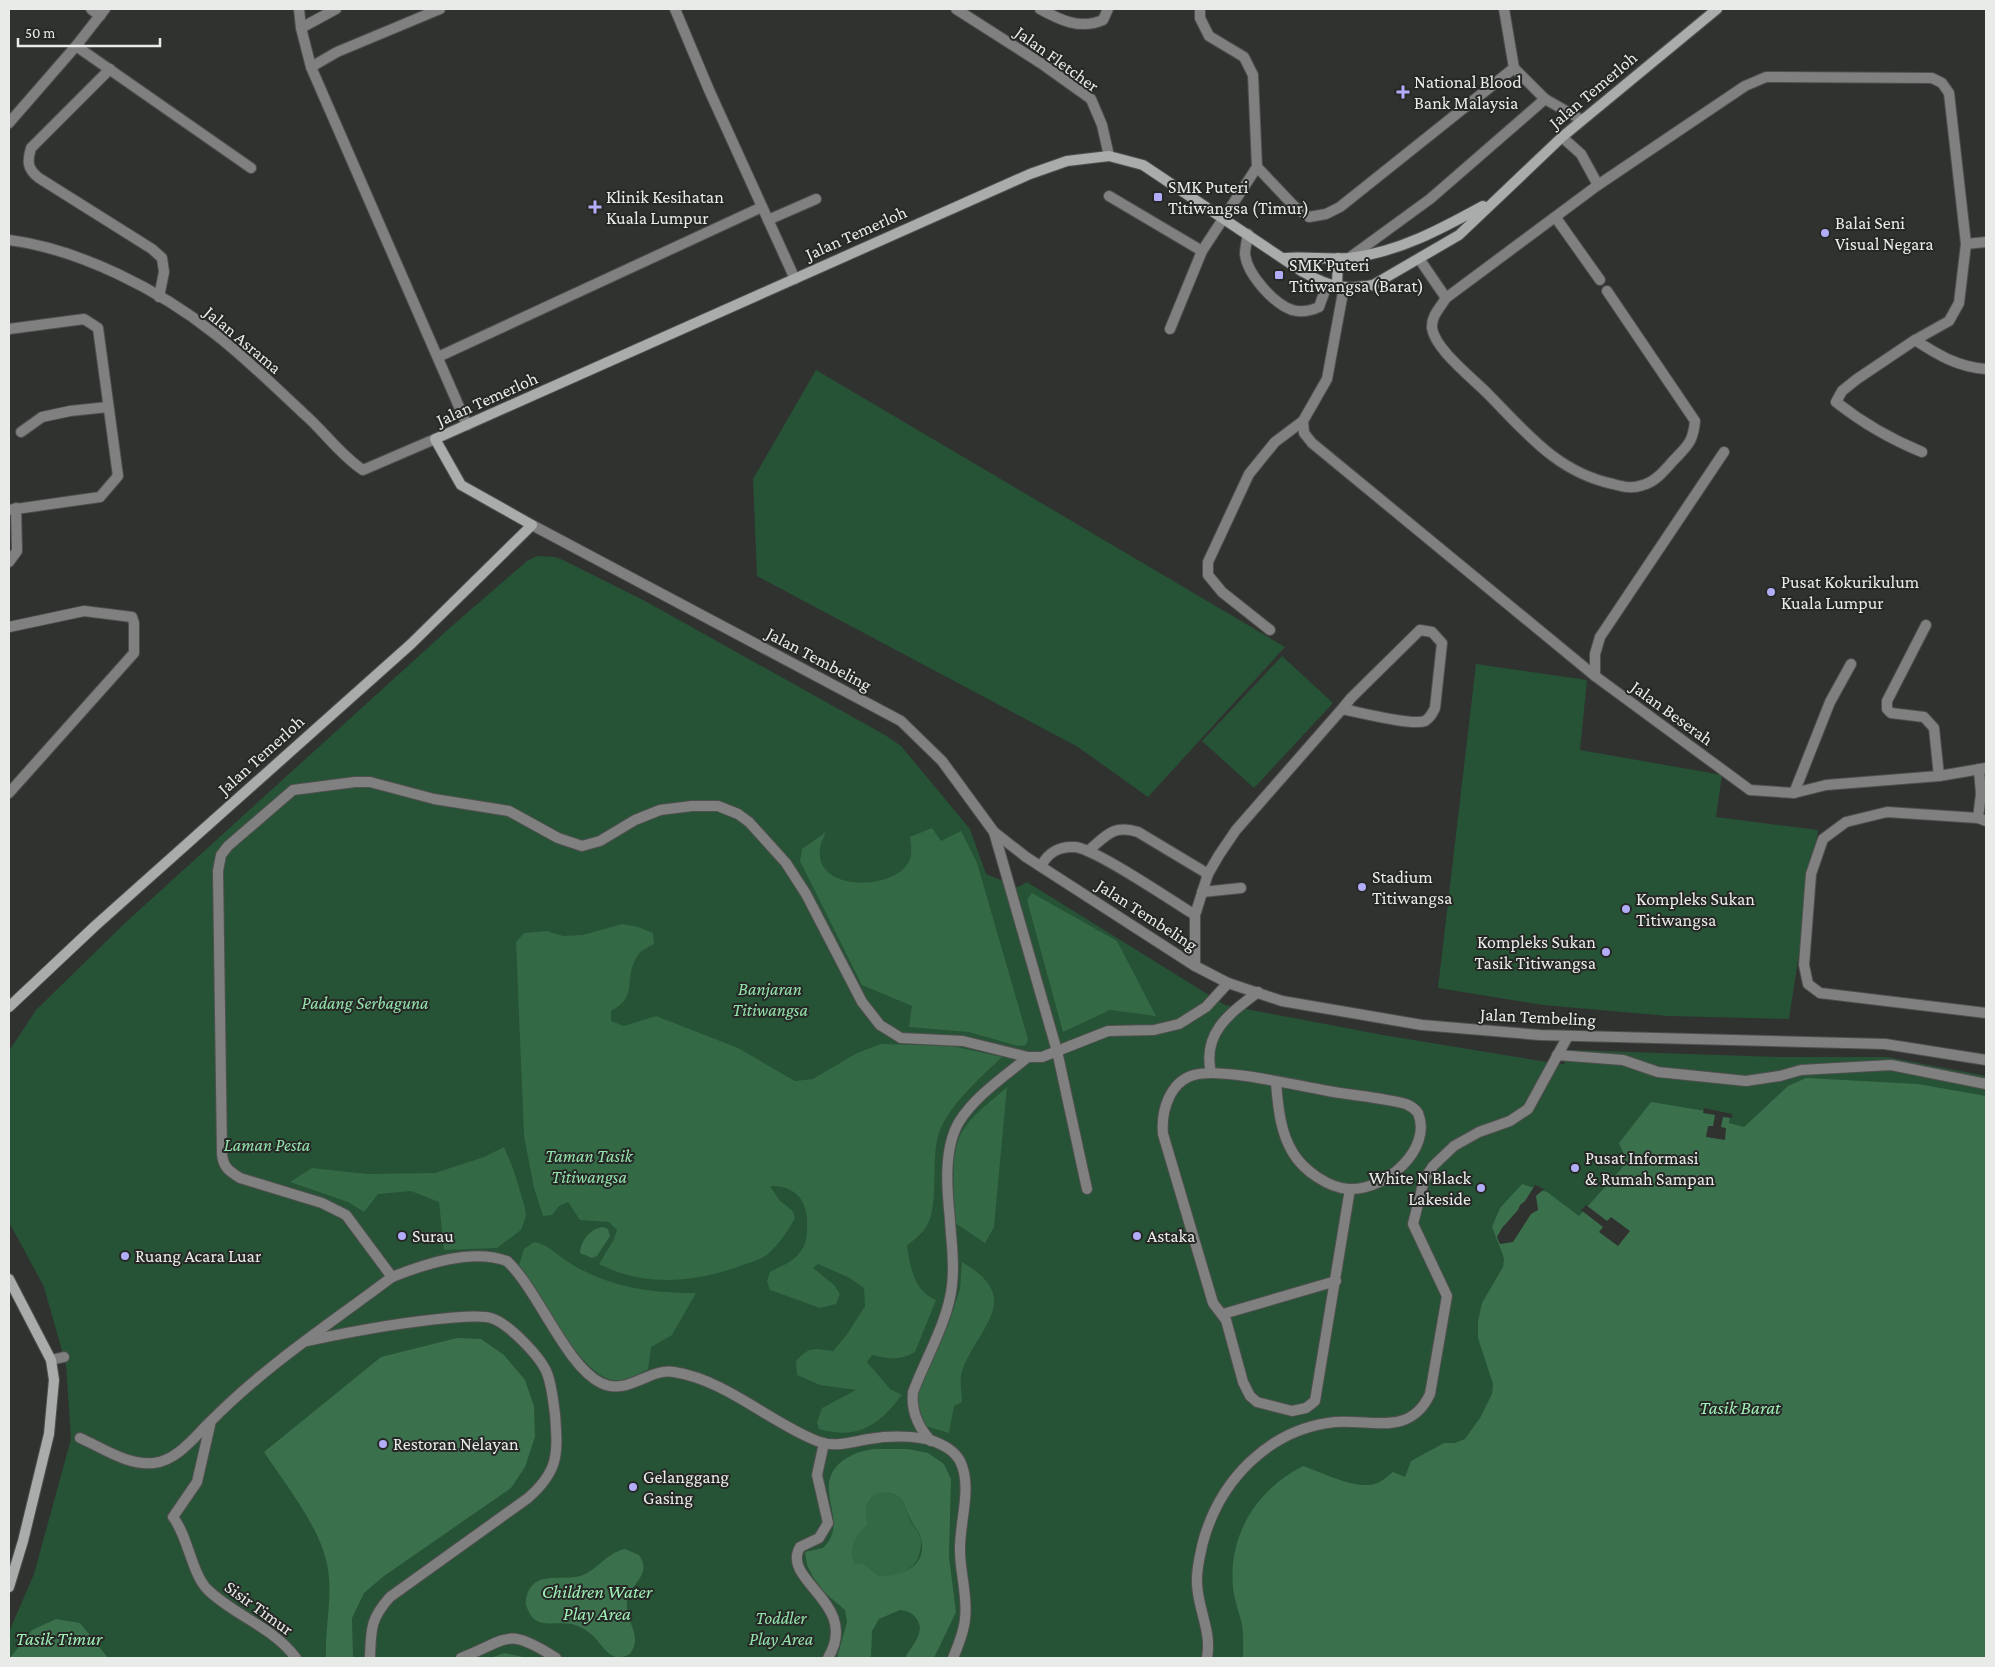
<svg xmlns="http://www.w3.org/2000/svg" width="1995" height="1667" font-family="'Crimson Pro',serif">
	<rect width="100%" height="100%" fill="#303230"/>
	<!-- green -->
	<g fill="#265235">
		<path d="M 816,370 L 1285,647 L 1148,797 L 1078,747 L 757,576 L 753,479 Z"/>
		<path d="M 537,556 L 555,557 L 563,560 L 645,601 L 885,735 L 901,746 L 970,829 L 986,874 L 1018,887 L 1027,882 L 1225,1005 L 1383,1035 L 1553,1063 L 1564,1064 L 1571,1050 L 1778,1057 L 1887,1057 L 1986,1076 L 1986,1658 L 9,1658 L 9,1632 L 34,1574 L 71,1439 L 66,1365 L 44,1287 L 9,1222 L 9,1051 L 36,1010 L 125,923 L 453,625 L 527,561 Z"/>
		<path d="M 1282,656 L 1333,703 L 1254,788 L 1202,741 Z"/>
		<path d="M 1476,664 L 1587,680 L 1580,750 L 1722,775 L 1716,817 L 1818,830 L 1789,1019 L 1668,1016 L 1543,1005 L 1438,988 Z"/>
	</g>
	<!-- forest -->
	<g fill="#346945">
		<path d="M 932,828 L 941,841 L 961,831 L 977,863 L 1028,1039 L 1026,1045 L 1018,1046 L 969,1032 L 909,1027 L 912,1006 L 862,985 L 800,861 L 802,849 L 826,832 C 824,837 820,844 820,850 C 815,891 892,891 908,863 C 913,855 911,846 910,837 Z"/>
		<path d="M 1032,893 L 1117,941 L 1156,1016 L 1110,1010 L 1063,1032 L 1027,900 Z"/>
		<path d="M 622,924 L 638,927 L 653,933 L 654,944 C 649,947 641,950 638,955 C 622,978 640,996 611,1011 L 611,1021 L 624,1026 L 656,1016 L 738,1048 L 795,1081 L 813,1079 L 857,1053 L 881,1044 L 952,1046 L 1002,1057 C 981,1077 948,1106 939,1133 C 930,1158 940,1207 926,1227 C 922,1234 913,1240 907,1246 C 911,1268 913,1290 936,1300 L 915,1352 C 899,1361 889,1359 872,1355 L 867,1362 L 890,1389 L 902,1395 C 878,1426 858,1440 819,1429 L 817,1422 L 822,1408 L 856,1390 L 820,1385 L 797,1375 L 796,1361 C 809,1346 815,1348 833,1351 L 848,1333 L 865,1306 L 864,1288 L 850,1278 L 818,1264 L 813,1268 L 834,1285 L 840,1294 L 836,1304 L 820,1308 L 770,1290 L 767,1281 L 770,1272 C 782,1265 793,1263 801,1251 C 806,1244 807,1236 807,1228 C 809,1203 797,1185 770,1186 L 780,1201 L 793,1211 L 795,1218 C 789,1230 778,1245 768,1254 C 761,1260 748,1263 740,1266 C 693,1283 644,1287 599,1264 L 613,1241 L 617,1230 L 609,1222 L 580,1220 L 568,1202 L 559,1206 L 552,1215 L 543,1216 L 534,1188 L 524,1136 L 516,942 L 524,933 L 547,931 L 563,936 L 583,935 Z"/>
		<path d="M 1007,1087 L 994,1227 L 985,1243 L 955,1223 C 955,1199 950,1164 958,1141 C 965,1119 991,1102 1007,1087 Z"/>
		<path d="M 504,1147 L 514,1171 L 525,1208 L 526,1216 L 521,1230 L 497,1248 L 444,1250 L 439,1202 L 411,1191 L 378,1194 L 364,1212 L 348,1202 L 290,1182 L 312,1168 L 367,1174 L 435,1173 L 484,1157 Z"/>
		<path d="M 534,1242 C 549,1244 560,1258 573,1265 C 612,1288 653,1293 696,1293 L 672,1335 L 651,1347 L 648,1369 C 638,1374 625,1383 612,1380 C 580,1373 537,1293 519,1265 L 524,1249 Z"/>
		<path d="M 962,1262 C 1025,1299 979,1325 962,1371 C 959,1379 962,1393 962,1402 L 954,1406 L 949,1433 L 925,1426 L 919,1413 L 917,1392 L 947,1328 L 960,1289 Z"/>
		<path d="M 878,1493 C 900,1491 903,1500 909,1518 C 912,1526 919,1531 921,1539 C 922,1567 904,1577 879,1576 L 864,1564 L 855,1564 C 848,1548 857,1534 868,1525 C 865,1513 865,1499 878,1493 Z"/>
	</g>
	<!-- water -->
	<g fill="#3b704c" fill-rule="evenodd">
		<path d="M 1806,1078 L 1918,1084 L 1986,1096 L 1986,1658 L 1243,1658 C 1243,1645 1244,1633 1241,1620 C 1238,1609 1234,1599 1233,1587 C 1228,1535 1257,1489 1303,1466 C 1322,1472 1347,1486 1368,1485 C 1378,1485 1386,1478 1393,1472 L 1405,1477 L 1411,1461 L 1444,1443 L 1455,1443 L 1465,1439 L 1480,1418 L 1492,1394 L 1493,1384 L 1478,1338 L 1478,1321 L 1482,1303 L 1503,1267 L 1504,1258 L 1492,1227 L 1500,1208 L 1522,1184 L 1547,1192 L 1579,1216 L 1622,1168 L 1625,1157 L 1619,1143 L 1651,1102 L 1730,1115 L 1729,1123 L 1744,1127 L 1788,1086 Z"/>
		<path d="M 603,1227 L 608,1229 L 610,1236 L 597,1256 L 592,1258 L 580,1253 C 580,1241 591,1228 603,1227 Z"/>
		<path d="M 457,1338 L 481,1339 L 504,1355 L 525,1380 L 534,1406 L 535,1437 L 525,1467 L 511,1488 L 384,1576 L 364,1593 L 352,1618 L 353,1658 L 326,1658 C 325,1631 331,1604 329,1578 C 327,1535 287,1487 264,1452 L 381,1357 Z"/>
		<path d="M 874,1449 L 908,1449 L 928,1453 L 944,1464 L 951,1479 L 949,1557 L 956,1612 L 934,1658 L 905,1658 C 911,1646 928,1631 915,1617 C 911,1612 906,1611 900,1610 L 879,1619 L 872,1631 L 871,1658 L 837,1658 L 847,1622 L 845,1610 L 824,1592 L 813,1577 L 807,1565 L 805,1552 L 823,1548 C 841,1531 831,1512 829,1492 C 826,1465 851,1452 874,1449 ZM 878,1493 C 906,1491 902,1505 912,1522 C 914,1527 918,1530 920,1535 C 930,1565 903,1577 879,1576 L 864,1564 L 855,1564 C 848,1548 857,1534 868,1525 C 865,1513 865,1499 878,1493 Z"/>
		<path d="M 625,1549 L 639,1555 C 653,1575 630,1583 627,1601 C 625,1624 644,1635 630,1654 C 609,1665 604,1645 591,1634 C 586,1630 578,1625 571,1624 C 554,1621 536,1630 528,1610 C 526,1606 525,1603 526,1599 C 532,1567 564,1583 583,1575 C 599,1568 608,1552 625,1549 Z"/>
		<path d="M 56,1619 L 80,1623 L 108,1658 L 10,1658 L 32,1630 Z"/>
		<path d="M 504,1653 L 528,1658 L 491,1658 Z"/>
	</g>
	<!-- pier -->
	<g fill="#303230">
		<path d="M 1704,1108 L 1732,1114 L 1732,1118 L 1723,1117 L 1721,1127 L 1726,1128 L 1725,1140 L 1706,1137 L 1708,1126 L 1713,1126 L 1715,1115 L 1703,1113 Z"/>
		<path d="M 1535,1185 L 1544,1189 L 1536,1196 L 1538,1210 L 1531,1214 L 1513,1242 L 1500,1244 L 1497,1237 L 1502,1228 L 1518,1210 L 1520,1205 L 1525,1201 Z"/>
		<path d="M 1586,1205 L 1607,1221 L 1611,1217 L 1630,1231 L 1618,1246 L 1599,1232 L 1603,1227 L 1581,1210 Z"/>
	</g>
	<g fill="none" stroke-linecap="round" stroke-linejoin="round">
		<!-- lane casing -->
		<g stroke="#4e504e" stroke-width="12">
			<g id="lane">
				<path d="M 91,9 L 100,16"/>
				<path d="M 299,9 L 301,28"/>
				<path d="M 336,9 L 301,28 L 311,67 L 467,425"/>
				<path d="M 675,9 L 709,90 L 795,279"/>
				<path d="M 1040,9 C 1060,20 1080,30 1103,20 L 1108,9"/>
				<path d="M 1504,9 L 1514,68 L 1545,99 L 1582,120"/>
				<path d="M 76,46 L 251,168"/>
				<path d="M 311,67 L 337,52 L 440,9"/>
				<path d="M 110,69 L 31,148 C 27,161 27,169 39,178 L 152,249 L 162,258 L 164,272 L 159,297"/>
				<path d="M 9,123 L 76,46 L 105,9"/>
				<path d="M 1562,137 L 1581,154 L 1598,185"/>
				<path d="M 1257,167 L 1294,206 L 1309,217 L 1326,214 L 1340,207 L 1514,68"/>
				<path d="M 1109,196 L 1202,251"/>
				<path d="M 1556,218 L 1600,280"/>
				<path d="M 768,220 L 816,199"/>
				<path d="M 1248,234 C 1247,240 1245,248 1245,254 C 1247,274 1273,303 1292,310 C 1302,313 1310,311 1319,307 L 1327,285"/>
				<path d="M 9,240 C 79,249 160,290 215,334 C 246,358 274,386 303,413 C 324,431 340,455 363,470 L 435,439"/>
				<path d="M 1966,244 L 1986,242"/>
				<path d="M 1349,258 L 1430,199 L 1545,99"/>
				<path d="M 1420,260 L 1446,298"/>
				<path d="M 1344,287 L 1327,379 L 1303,421 L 1304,433 L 1312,443 L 1595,676"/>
				<path d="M 1607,291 L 1695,421 C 1693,443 1687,446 1672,462 C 1664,471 1655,482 1643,485 C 1632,489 1624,487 1613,484 C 1556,472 1525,431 1486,392 C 1471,377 1435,349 1432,328 C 1431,316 1440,308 1446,298 L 1598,185 L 1745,86 L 1766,77 L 1932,78 L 1942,83 L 1949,93 L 1966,244 L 1959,303 L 1949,321 L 1915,340 L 1857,379 L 1842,391 L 1836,402 C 1864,424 1890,439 1922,452"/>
				<path d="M 9,329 L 84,319 L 98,328 L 118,476 L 100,497 L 9,510"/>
				<path d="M 1170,329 L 1202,251 L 1257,167 L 1253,75 L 1244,57 L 1209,36 L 1200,18 L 1200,9"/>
				<path d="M 1915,340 C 1938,355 1958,367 1986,369"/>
				<path d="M 438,357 L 762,207"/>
				<path d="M 21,432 L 42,417 L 70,411 L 108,407"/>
				<path d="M 1724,452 L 1600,637 L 1595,654 L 1595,676 L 1750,790 L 1794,793 L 1826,785 L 1939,776 L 1986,768"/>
				<path d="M 532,525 L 901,721 L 942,761 L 994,832 L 1026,857 L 1195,966 L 1228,983 L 1282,1001 L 1422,1025 L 1540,1035 L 1885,1044 L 1986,1060"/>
				<path d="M 9,562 L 17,551 L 16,508"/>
				<path d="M 1926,625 L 1887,701 L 1887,709 L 1891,713 L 1924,717 L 1934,728 L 1939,776"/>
				<path d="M 9,627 L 84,611 L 132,617 L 134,623 L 134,653 L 9,793"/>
				<path d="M 1270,630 L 1222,592 L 1208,575 L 1208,562 L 1249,474 L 1275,442 L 1303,421"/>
				<path d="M 1794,793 L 1830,702 L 1851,664"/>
				<path d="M 1978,818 L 1981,794 L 1979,769"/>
				<path d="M 1986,821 L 1978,818 L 1887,812 L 1846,822 L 1823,839 L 1811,874 L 1804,965 L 1808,984 L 1820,993 L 1986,1013"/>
				<path d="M 994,832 L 1057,1051 L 1087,1189"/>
				<path d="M 1088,851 C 1106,836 1113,824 1138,832 L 1208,874"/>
				<path d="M 1041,866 C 1048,853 1058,846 1075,847 C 1096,849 1172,901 1195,915"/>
				<path d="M 1202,892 L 1241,888"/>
				<path d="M 1195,966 L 1195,915 L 1208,874 L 1219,855 L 1236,830 L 1342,709 L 1351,698 L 1420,630 L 1432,632 L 1442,643 L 1435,708 C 1432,714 1430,718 1425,721 C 1411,726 1359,712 1342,709"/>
				<path d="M 1211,1073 C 1202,1033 1229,1014 1258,992"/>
				<path d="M 1276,1083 C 1278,1106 1280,1132 1293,1153 C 1304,1171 1329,1188 1349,1189 C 1385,1191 1433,1149 1418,1113 C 1415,1109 1411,1106 1406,1104 C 1383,1098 1358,1096 1334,1092 C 1303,1087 1221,1067 1194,1075 C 1169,1082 1161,1112 1163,1134 L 1213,1303 L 1226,1320 L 1243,1382 L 1250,1396 L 1257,1402 L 1292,1411 L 1306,1408 L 1315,1401 L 1350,1189"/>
				<path d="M 1223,1314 L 1336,1281"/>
				<path d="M 51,1360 L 64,1357"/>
			</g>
		</g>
		<!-- street casing -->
		<g stroke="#4e504e" stroke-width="12">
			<g id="street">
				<path d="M 956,9 L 1042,64 L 1091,99 L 1102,125 L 1109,156"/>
				<path d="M 1557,1055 L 1623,1060 L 1658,1072 L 1746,1081 L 1780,1076 L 1801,1070 L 1891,1065 L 1986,1084"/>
				<path d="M 307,1341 C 354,1331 401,1322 449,1318 C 462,1317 478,1315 491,1318 C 508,1323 540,1356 547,1373 C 552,1386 553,1400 555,1414 C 558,1454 559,1471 528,1498 L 390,1597 C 370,1619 371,1630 370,1658"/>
				<path d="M 211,1421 L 197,1482 L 173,1517 C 188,1536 192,1575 208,1590 C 235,1616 273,1627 296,1658"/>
				<path d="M 80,1438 C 103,1448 128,1466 154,1463 C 178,1460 195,1436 211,1421 C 265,1366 331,1323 392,1277"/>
				<path d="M 931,1441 C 918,1427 911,1411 913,1392 C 925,1360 949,1319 952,1285 C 955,1263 951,1241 950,1220 C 947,1191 943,1149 959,1122 C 975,1096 1005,1076 1028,1057"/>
				<path d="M 824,1443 L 817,1475 L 828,1523 L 819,1538 L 800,1547 C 780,1581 861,1603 828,1658"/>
				<path d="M 461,1658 C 510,1639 506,1626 556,1658"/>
				<path d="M 953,1658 C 958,1646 964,1632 965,1619 C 968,1596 960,1573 960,1551 C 959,1523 973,1487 960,1461 C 954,1450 943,1445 933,1441 C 915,1435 887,1436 869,1439 C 851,1442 834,1448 817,1441 C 769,1422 726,1380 674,1372 C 648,1368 628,1396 601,1383 C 566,1366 538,1290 507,1261 C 472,1248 425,1264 392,1277 L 346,1215 L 322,1203 L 240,1178 C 229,1171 223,1167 222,1154 L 218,871 L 221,855 L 228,846 L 293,790 L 355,782 L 370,782 L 434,799 L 509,811 L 558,838 L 582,846 L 600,841 L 635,820 L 660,810 L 692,806 L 718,806 L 738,814 L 749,822 L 786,863 L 806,894 L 862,1002 L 880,1025 L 901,1038 L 963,1041 L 1028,1057 L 1042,1057 L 1108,1031 L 1154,1030 L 1179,1024 L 1206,1007 L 1228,983"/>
				<path d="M 1207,1658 C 1212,1631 1198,1610 1197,1584 C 1196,1570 1200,1555 1203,1542 C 1220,1480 1269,1429 1335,1422 C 1372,1419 1410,1437 1430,1394 L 1447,1296 L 1413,1224 L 1424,1180 L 1433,1166 L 1454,1146 L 1479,1132 L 1510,1121 L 1528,1109 L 1568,1036"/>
			</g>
		</g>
		<!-- secondary casing -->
		<g stroke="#4e504e" stroke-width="12">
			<g id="secondary">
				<path d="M 1285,258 C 1307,256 1328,260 1350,258 C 1399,252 1441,229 1483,206"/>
				<path d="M 1337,286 L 1338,258"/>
				<path d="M 9,1007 L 95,926 L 411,644 L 532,525 L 461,485 L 435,439 L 1030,174 L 1067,161 L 1109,156 L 1143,165 L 1303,272 C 1330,287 1343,290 1373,285 L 1459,235 L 1562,137 L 1717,9"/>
				<path d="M 9,1279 L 51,1360 L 54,1380 L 49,1434 L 23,1541 L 9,1587"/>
			</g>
		</g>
		<!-- lane -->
		<use href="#lane" stroke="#7f807f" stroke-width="10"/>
		<!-- street -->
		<use href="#street" stroke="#7f807f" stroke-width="10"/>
		<!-- secondary -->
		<use href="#secondary" stroke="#aaacab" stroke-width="10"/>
	</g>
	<!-- markers -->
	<g fill="#b2adf9" stroke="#262826" stroke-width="2">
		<path d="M1400.5 84.5h5v5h5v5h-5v5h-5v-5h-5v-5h5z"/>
		<rect x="1153" y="192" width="10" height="10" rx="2.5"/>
		<path d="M592.5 199.5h5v5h5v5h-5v5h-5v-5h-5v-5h5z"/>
		<circle cx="1825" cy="233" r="5"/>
		<rect x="1274" y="270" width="10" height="10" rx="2.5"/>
		<circle cx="1771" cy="592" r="5"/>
		<circle cx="1362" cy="887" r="5"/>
		<circle cx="1626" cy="909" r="5"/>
		<circle cx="1606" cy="952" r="5"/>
		<circle cx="1575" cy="1168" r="5"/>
		<circle cx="1481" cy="1188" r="5"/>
		<circle cx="402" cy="1236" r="5"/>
		<circle cx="1137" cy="1236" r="5"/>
		<circle cx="125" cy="1256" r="5"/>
		<circle cx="383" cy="1444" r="5"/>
		<circle cx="633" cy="1487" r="5"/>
	</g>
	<g text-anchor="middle" stroke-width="4" stroke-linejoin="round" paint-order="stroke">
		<!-- street labels -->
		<g font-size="18" fill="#e9ebe9" stroke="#262826">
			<text transform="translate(1057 59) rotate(36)" y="6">Jalan Fletcher</text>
			<text transform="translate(1593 90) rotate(-40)" y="6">Jalan Temerloh</text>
			<text transform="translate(856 233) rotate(-24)" y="6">Jalan Temerloh</text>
			<text transform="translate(243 340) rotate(40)" y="6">Jalan Asrama</text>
			<text transform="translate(487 399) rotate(-24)" y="6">Jalan Temerloh</text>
			<text transform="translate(819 659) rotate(28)" y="6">Jalan Tembeling</text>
			<text transform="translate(1672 713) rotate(36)" y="6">Jalan Beserah</text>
			<text transform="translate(261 755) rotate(-42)" y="6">Jalan Temerloh</text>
			<text transform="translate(1147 915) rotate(33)" y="6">Jalan Tembeling</text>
			<text transform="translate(1538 1017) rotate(3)" y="6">Jalan Tembeling</text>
			<text transform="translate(259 1608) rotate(36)" y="6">Sisir Timur</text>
		</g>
		<!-- poi labels -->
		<g font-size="18" fill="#e9ebe9" stroke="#262826" text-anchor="start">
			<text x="1414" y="88">National Blood<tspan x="1414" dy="21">Bank Malaysia</tspan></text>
			<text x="1168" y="193">SMK Puteri<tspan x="1168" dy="21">Titiwangsa (Timur)</tspan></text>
			<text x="606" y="203">Klinik Kesihatan<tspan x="606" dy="21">Kuala Lumpur</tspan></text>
			<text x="1835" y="229">Balai Seni<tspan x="1835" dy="21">Visual Negara</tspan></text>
			<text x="1289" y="271">SMK Puteri<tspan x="1289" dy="21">Titiwangsa (Barat)</tspan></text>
			<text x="1781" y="588">Pusat Kokurikulum<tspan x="1781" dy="21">Kuala Lumpur</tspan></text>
			<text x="1372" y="883">Stadium<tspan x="1372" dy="21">Titiwangsa</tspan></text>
			<text x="1636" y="905">Kompleks Sukan<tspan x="1636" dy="21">Titiwangsa</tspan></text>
			<text x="1596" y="948" text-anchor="end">Kompleks Sukan<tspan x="1596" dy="21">Tasik Titiwangsa</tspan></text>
			<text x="1585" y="1164">Pusat Informasi<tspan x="1585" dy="21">&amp; Rumah Sampan</tspan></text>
			<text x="1471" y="1184" text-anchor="end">White N Black<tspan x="1471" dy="21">Lakeside</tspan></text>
			<text x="412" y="1242">Surau</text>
			<text x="1147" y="1242">Astaka</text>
			<text x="135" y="1262">Ruang Acara Luar</text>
			<text x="393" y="1450">Restoran Nelayan</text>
			<text x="643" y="1483">Gelanggang<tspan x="643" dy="21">Gasing</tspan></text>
		</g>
		<!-- park labels -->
		<g font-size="18" font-style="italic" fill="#94e3ac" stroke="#262826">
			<text x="770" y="995">Banjaran<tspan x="770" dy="21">Titiwangsa</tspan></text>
			<text x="365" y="1009">Padang Serbaguna</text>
			<text x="267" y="1151">Laman Pesta</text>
			<text x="589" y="1162">Taman Tasik<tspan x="589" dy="21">Titiwangsa</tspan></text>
			<text x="781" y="1624">Toddler<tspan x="781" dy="21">Play Area</tspan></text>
		</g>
		<!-- water labels -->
		<g font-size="19" font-style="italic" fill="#9fefb7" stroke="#262826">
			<text x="1740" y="1414">Tasik Barat</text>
			<text x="597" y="1598">Children Water<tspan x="597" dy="22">Play Area</tspan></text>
			<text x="59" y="1645">Tasik Timur</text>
		</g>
	</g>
	<!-- border -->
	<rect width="1995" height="1667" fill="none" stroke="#e9ebe9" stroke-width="20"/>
	<!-- scale -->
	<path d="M18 38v8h142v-8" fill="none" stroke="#e9ebe9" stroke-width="2.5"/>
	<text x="25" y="38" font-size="15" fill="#e9ebe9" stroke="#262826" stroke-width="4" paint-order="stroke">50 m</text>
</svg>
